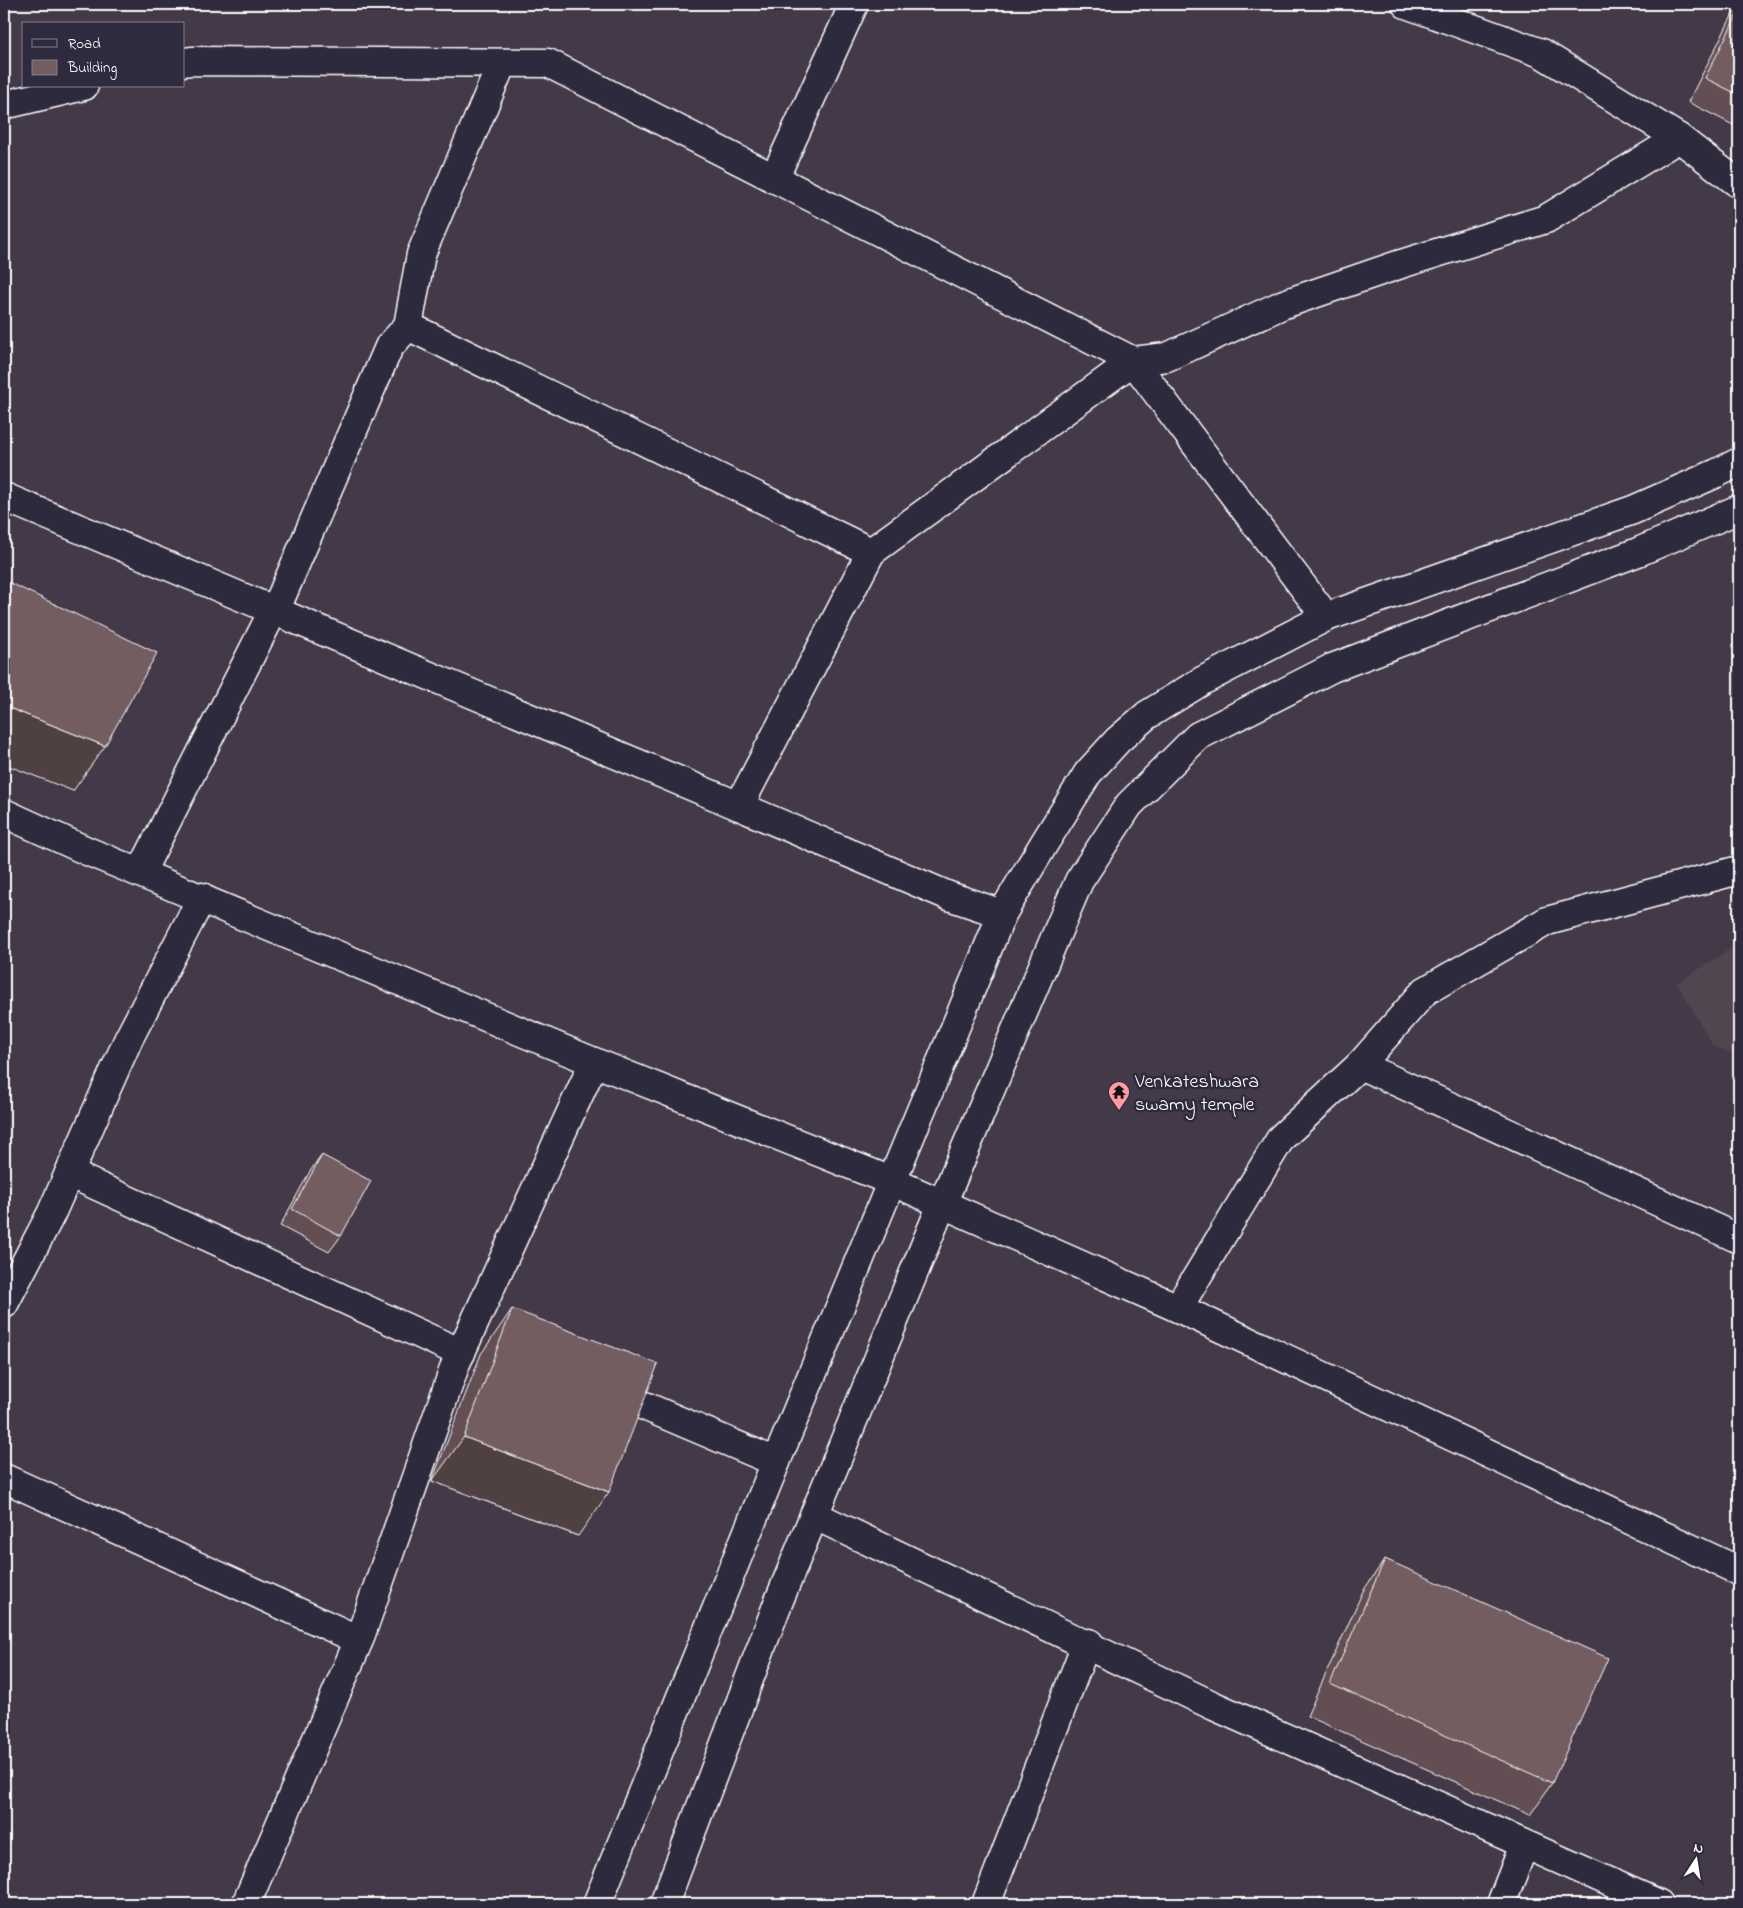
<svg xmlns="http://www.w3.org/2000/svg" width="1743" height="1908" font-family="'Indie Flower',sans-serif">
	<rect width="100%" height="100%" fill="#433948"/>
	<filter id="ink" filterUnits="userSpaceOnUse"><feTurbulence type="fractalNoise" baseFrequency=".02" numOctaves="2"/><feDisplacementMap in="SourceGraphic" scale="10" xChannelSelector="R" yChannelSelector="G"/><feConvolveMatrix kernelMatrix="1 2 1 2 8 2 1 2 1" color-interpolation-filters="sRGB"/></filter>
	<g filter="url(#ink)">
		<!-- built -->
		<path fill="#51444f" d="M 1739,943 L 1739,1057 L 1713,1046 L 1677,983 Z"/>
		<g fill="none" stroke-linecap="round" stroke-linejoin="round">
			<!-- street casing -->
			<g stroke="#fff" stroke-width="31">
				<g id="street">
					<path d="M 1406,4 L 1541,53 L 1679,138"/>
					<path d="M 184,62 L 191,61 L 548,63 L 1133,361 L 1167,357 L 1284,304 L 1401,264 L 1546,219 L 1679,138 L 1739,184"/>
					<path d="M 4,105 L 84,86"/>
					<path d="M 774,179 L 854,4"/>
					<path d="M 408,326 L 871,552"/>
					<path d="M 4,497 L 739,806"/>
					<path d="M 4,813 L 87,851 L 594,1062 L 891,1181 L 1178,1308 L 1739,1571"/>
					<path d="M 141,872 L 273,611 L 276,609 L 389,347 L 408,326 L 421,254 L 502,63"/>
					<path d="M 1002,914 L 949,896 L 739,806 L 871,552 L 1133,361 L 1326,617"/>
					<path d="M 1360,1065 L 1739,1239"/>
					<path d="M 69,1173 L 461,1353"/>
					<path d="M 4,1304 L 51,1214 L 128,1040 L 202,897"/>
					<path d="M 1178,1308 L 1281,1138 L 1360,1065 L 1425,991 L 1547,921 L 1739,870"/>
					<path d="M 607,1390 L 776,1462"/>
					<path d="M 4,1478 L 359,1640"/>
					<path d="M 814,1515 L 1214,1706 L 1659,1904"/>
					<path d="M 246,1904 L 359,1640 L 456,1363 L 594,1062"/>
					<path d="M 986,1904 L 1086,1644 L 1089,1643"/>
					<path d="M 1501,1904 L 1524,1845"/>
				</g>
			</g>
			<!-- secondary casing -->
			<g stroke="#fff" stroke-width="31">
				<g id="secondary">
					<path d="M 597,1904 L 776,1462 L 1002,914 L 1045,842 L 1088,773 L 1118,740 L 1147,715 L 1202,681 L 1326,617 L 1633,510 L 1717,473 L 1739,462"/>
					<path d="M 664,1904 L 778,1603 L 942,1204 L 1079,881 L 1129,805 L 1198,736 L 1332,668 L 1638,552 L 1739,509"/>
				</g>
			</g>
			<!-- street -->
			<use href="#street" stroke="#2f2a3d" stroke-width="28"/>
			<!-- secondary -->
			<use href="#secondary" stroke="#2f2a3d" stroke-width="28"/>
		</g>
		<!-- wall -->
		<g fill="#635053" stroke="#fff">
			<path d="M 1738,4 L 1739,4 L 1739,128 L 1688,102 Z"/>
			<path d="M 322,1155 L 341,1236 L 329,1252 L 280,1226 L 310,1171 Z"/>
			<path d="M 512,1309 L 578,1536 L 432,1481 L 481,1354 Z"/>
			<path d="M 1385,1559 L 1552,1783 L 1530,1815 L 1307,1716 L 1363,1591 Z"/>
		</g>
		<!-- shaded-wall -->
		<g fill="#504143" stroke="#fff">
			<path d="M 4,706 L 105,746 L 73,791 L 4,764 Z"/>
			<path d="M 464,1437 L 609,1492 L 578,1536 L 432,1481 Z"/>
		</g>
		<!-- building -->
		<g fill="#735d60" stroke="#fff">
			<path d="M 1739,11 L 1739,95 L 1705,78 Z"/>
			<path d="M 4,580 L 157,653 L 105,746 L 4,706 Z"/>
			<path d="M 322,1155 L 371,1181 L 341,1236 L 292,1209 Z"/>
			<path d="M 512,1309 L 658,1364 L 609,1492 L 464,1437 Z"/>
			<path d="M 1385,1559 L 1608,1658 L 1552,1783 L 1330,1684 Z"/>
			<path d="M 1320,1897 L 1339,1904 L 1317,1904 Z"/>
		</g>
	</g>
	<!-- icons -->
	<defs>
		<g id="temple-pin" transform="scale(1.125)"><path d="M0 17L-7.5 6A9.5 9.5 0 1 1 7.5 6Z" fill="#ff9aa2" stroke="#2f2a3d"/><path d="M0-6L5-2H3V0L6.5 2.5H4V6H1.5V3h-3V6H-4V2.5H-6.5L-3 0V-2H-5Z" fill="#111"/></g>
	</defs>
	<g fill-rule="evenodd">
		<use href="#temple-pin" x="1119" y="1092"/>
	</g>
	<g text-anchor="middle" stroke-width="5" stroke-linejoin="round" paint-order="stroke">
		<!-- poi labels -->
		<g font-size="20" fill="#fff" stroke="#2f2a3d" text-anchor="start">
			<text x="1135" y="1087">Venkateshwara<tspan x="1135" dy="23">swamy temple</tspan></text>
		</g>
	</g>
	<!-- margin -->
	<rect width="1743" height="1908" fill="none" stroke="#2f2a3d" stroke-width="20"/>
	<rect x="10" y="10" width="1723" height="1888" fill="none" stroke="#fff" stroke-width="2" filter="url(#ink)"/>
	<!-- legend -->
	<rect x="22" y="22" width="162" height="65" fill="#2f2a3d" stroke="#827f8b"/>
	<rect x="32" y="39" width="25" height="8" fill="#2f2a3d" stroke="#827f8b"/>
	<text x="68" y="48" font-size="15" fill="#ffffff">Road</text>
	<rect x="32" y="60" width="25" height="15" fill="#735d60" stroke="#827f8b"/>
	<text x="68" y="72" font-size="15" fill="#ffffff">Building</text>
	<!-- north arrow -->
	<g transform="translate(1696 1860) rotate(12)" stroke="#2f2a3d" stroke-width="4" paint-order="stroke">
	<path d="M0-4L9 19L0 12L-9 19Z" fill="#ffffff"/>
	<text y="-8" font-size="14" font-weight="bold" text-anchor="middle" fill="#ffffff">N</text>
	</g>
</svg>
